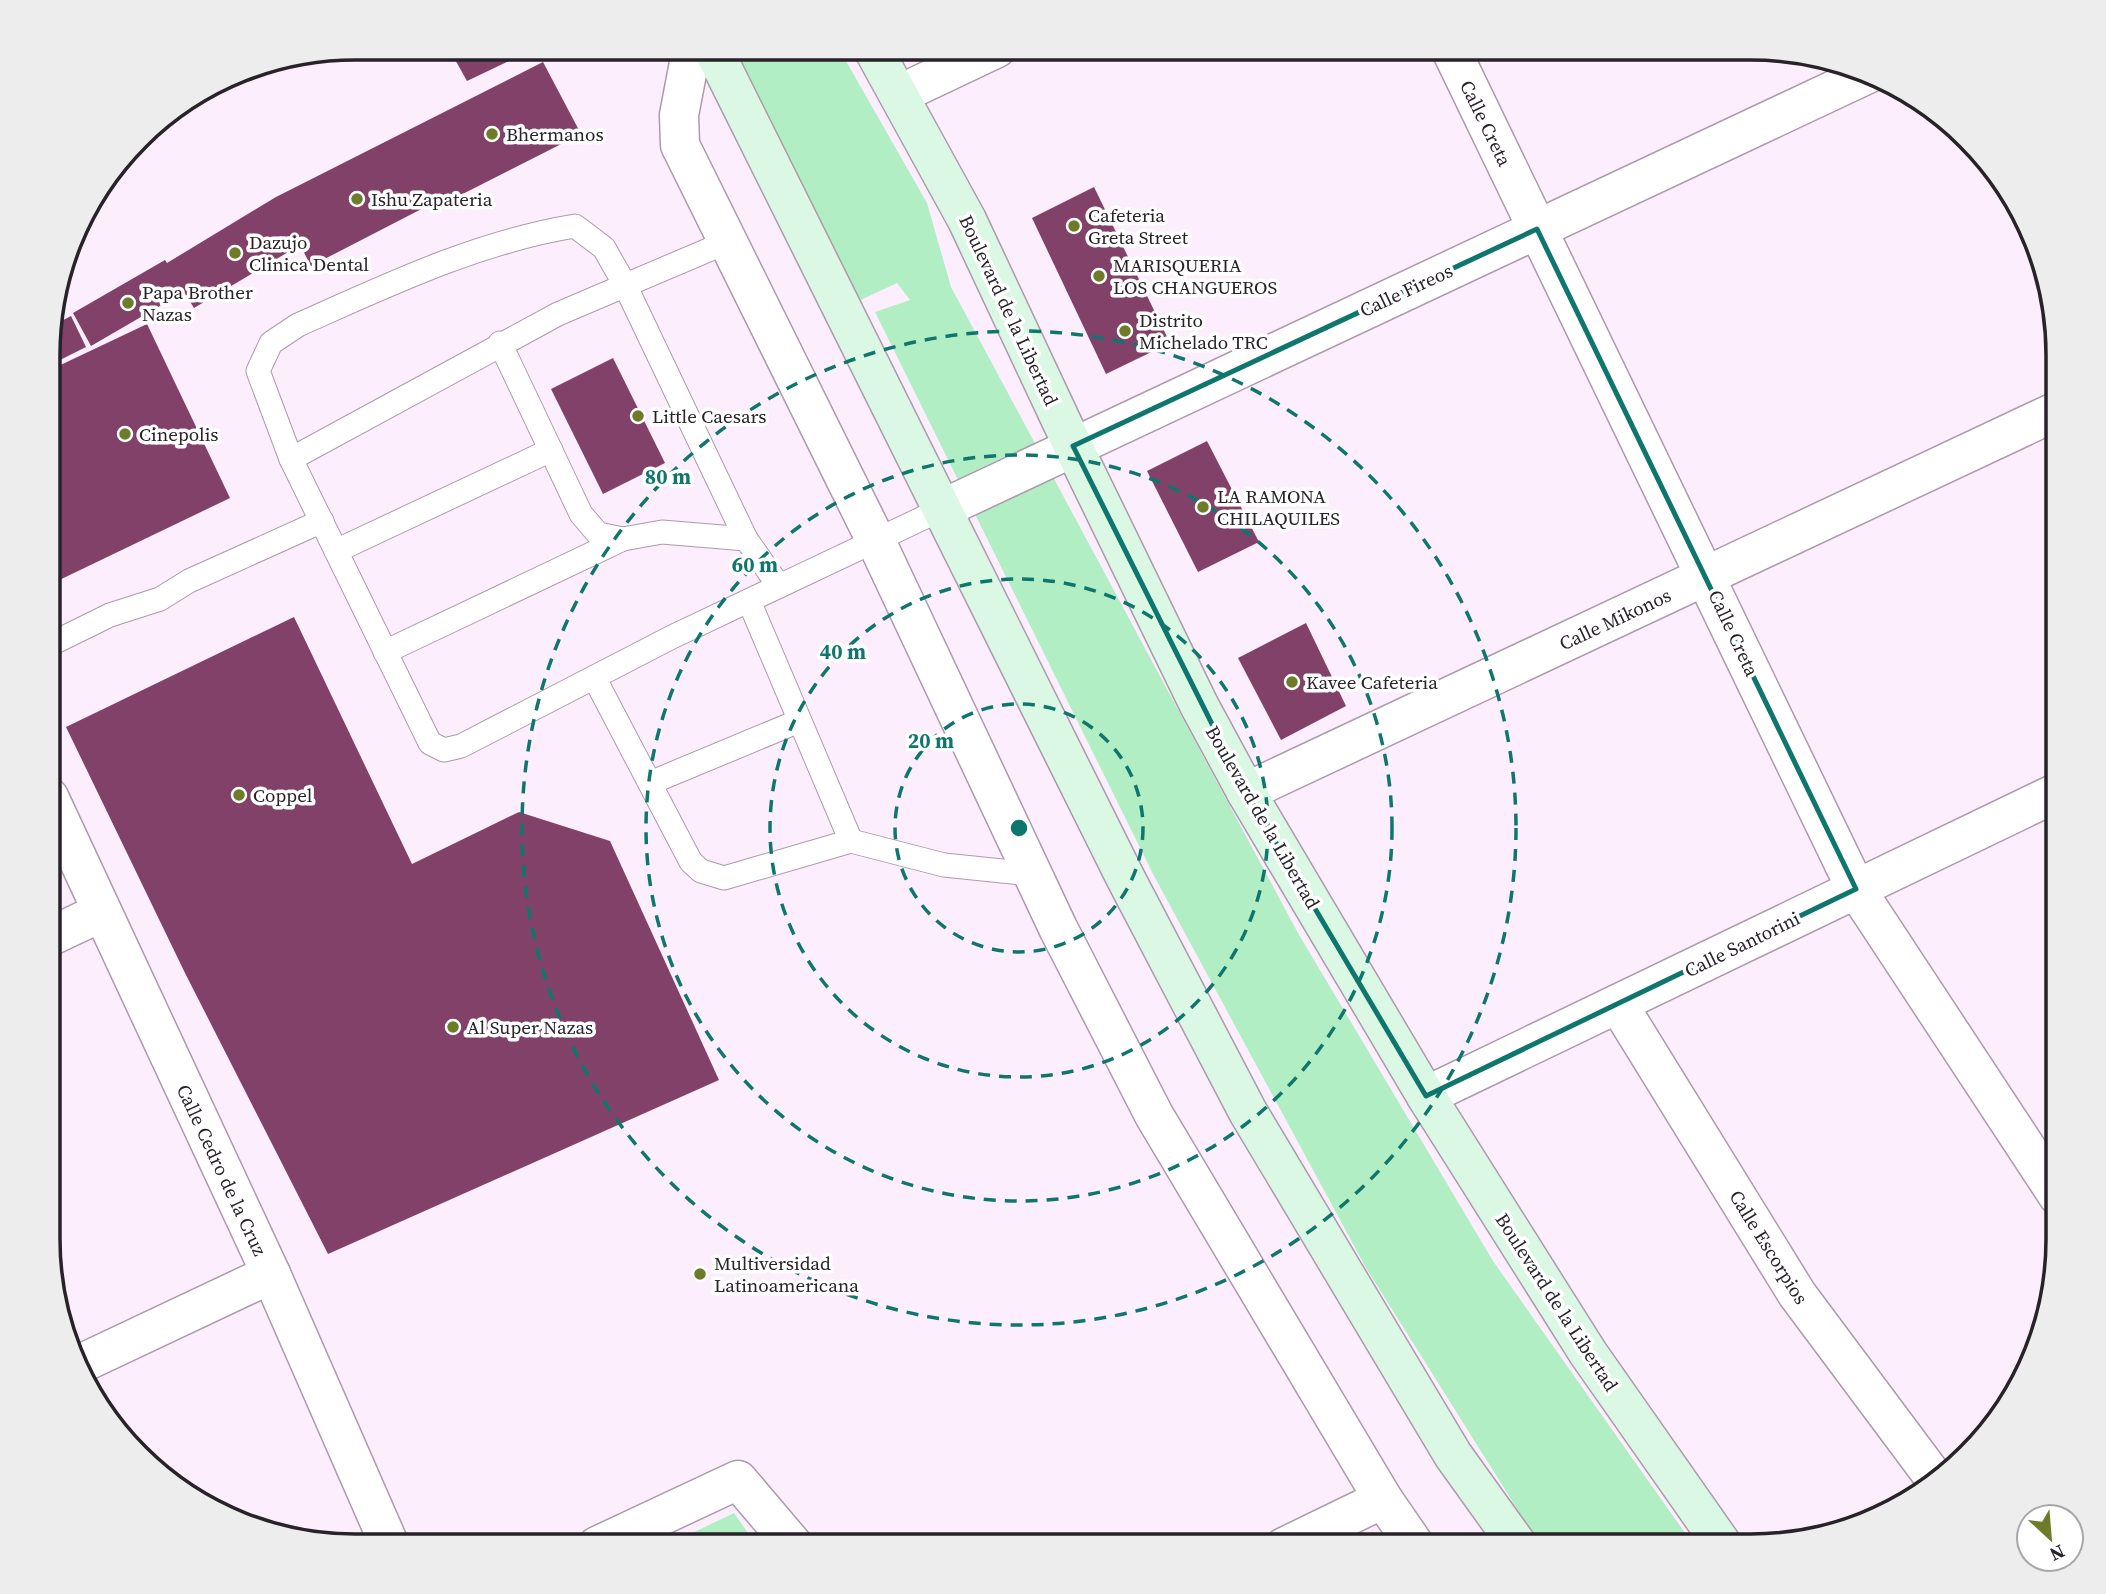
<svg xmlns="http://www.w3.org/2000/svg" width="2106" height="1594" font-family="'Source Serif 4',serif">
	<rect width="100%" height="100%" fill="#fdeefe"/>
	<!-- green -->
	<g fill="#b1eec3">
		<path d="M 728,47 L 838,47 L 927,203 L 951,287 L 1298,933 L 1493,1261 L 1695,1547 L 1541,1547 L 1538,1542 L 1366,1268 L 1154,876 L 875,312 L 910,300 L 897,283 L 850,305 Z"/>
		<path d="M 734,1513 L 757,1546 L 665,1546 Z"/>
	</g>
	<!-- building -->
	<g fill="#814169">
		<path d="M 448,47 L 538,47 L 467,81 Z"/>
		<path d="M 543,62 L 581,134 L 439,206 L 437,201 L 311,266 L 300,245 L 194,308 L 184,292 L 91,346 L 73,313 L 165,260 L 167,263 L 276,197 Z"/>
		<path d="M 1094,187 L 1170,343 L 1106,374 L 1032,218 Z"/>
		<path d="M 71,316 L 86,347 L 50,365 L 50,327 Z"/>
		<path d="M 147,324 L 230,498 L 49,585 L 50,370 Z"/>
		<path d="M 613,358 L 665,463 L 603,494 L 551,389 Z"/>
		<path d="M 1207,441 L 1259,542 L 1198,572 L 1147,471 Z"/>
		<path d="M 294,617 L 412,864 L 519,812 L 610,841 L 719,1080 L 328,1254 L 185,973 L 66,727 Z"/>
		<path d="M 1306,623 L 1346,706 L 1281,740 L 1238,658 Z"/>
	</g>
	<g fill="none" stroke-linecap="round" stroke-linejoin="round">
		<!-- service casing -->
		<g stroke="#ac9aac" stroke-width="25">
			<g id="service">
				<path d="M 500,343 L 581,514 L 598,534 L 623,539 L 662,532 L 746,539 L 779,586"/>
				<path d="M 291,459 L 558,314 L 727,242"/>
				<path d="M 746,539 L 625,285 L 604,248 L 575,226 C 477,242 388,285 298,325 L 271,343 L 258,371 L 291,459 L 430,743 L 444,750 L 461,746 L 672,637 L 942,509"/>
				<path d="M 336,551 L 551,450"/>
				<path d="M 49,645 L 110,615 L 160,599 L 189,581 L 322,521"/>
				<path d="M 385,652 L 623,539"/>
				<path d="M 595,679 L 691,862 L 701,871 L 724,878 L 851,841 L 749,601"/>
				<path d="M 650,783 L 799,721"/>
				<path d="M 851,841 L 944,865 L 1032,874"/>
			</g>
		</g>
		<!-- minor casing -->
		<g stroke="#ac9aac" stroke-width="41">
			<g id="minor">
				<path d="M 692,47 L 679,115 L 680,145 L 876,541 L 1058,928 L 1154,1115 L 1383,1499 L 1416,1547"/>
				<path d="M 1450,48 L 1856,889 L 2058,1196"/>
				<path d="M 900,94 L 997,48"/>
				<path d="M 942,509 L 1872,72"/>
				<path d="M 1246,792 L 2059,410"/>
				<path d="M 49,797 L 271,1274 L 390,1546"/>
				<path d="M 49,937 L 102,912"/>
				<path d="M 1618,1004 L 1797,1294 L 1935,1479"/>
				<path d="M 1426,1096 L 2058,792"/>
				<path d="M 76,1366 L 271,1274"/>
				<path d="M 597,1546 L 738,1480 L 794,1546"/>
				<path d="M 1284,1547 L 1383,1499"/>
			</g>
		</g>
		<!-- secondary casing -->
		<g stroke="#ac9aac" stroke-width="41">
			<g id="secondary">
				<path d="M 712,47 L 1125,877 L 1248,1112 L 1453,1455 L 1519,1547"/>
				<path d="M 872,47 L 967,220 L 1073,446 L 1199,705 L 1246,792 L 1426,1096 L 1588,1353 L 1724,1547"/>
			</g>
		</g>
		<!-- service -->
		<use href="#service" stroke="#fff" stroke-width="23"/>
		<!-- minor -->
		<use href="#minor" stroke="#fff" stroke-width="38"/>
		<!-- secondary -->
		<use href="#secondary" stroke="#dbf8e5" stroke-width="38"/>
	</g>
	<!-- marked area -->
	<path fill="none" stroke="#0f766e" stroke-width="5" stroke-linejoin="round" d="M 1537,229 L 1856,889 L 1426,1096 L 1246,792 L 1073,446 Z"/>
	<!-- distance rings -->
	<g fill="none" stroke="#0f766e" stroke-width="3.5" stroke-dasharray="12 9">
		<circle cx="1019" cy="828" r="124"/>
		<circle cx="1019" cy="828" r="249"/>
		<circle cx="1019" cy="828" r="373"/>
		<circle cx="1019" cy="828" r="497"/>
	</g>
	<!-- markers -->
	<g fill="#6e7c29" stroke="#fff" stroke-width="2.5">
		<circle cx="492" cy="134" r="7"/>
		<circle cx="357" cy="199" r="7"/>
		<circle cx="1074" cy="226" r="7"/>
		<circle cx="235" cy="253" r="7"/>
		<circle cx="1099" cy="276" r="7"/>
		<circle cx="128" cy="303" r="7"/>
		<circle cx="1125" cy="331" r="7"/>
		<circle cx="638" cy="416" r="7"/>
		<circle cx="125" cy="434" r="7"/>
		<circle cx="1203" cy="507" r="7"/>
		<circle cx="1292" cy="682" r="7"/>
		<circle cx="239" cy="795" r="7"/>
		<circle cx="453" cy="1027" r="7"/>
		<circle cx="700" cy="1274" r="7"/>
	</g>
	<g text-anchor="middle" stroke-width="7" stroke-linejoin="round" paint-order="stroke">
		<!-- street labels -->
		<g font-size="19" fill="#282229" stroke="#fff">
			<text transform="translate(1486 123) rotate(64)" y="7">Calle Creta</text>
			<text transform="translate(1406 290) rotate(-25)" y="7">Calle Fireos</text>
			<text transform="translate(1009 310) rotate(65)" y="7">Boulevard de la Libertad</text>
			<text transform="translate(1615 619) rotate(-25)" y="7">Calle Mikonos</text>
			<text transform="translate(1734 633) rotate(65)" y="7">Calle Creta</text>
			<text transform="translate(1263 817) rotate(60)" y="7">Boulevard de la Libertad</text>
			<text transform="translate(1742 944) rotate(-26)" y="7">Calle Santorini</text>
			<text transform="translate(222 1170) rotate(65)" y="7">Calle Cedro de la Cruz</text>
			<text transform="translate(1769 1247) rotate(58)" y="7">Calle Escorpios</text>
			<text transform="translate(1557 1302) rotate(57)" y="7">Boulevard de la Libertad</text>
		</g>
		<!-- poi labels -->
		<g font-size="19" fill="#282229" stroke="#fff" text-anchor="start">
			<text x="506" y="141">Bhermanos</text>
			<text x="371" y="206">Ishu Zapateria</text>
			<text x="1088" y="222">Cafeteria<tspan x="1088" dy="22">Greta Street</tspan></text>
			<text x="249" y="249">Dazujo<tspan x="249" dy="22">Clinica Dental</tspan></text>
			<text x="1113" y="272">MARISQUERIA<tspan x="1113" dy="22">LOS CHANGUEROS</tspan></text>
			<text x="142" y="299">Papa Brother<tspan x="142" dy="22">Nazas</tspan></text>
			<text x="1139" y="327">Distrito<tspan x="1139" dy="22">Michelado TRC</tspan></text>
			<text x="652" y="423">Little Caesars</text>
			<text x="139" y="441">Cinepolis</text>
			<text x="1217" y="503">LA RAMONA<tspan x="1217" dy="22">CHILAQUILES</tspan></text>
			<text x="1306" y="689">Kavee Cafeteria</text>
			<text x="253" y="802">Coppel</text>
			<text x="467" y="1034">Al Super Nazas</text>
			<text x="714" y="1270">Multiversidad<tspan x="714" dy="22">Latinoamericana</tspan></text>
		</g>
	</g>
	<!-- crop -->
	<path d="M0 0H2106V1594H0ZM355 60H1751A295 295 0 0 1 2046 355V1239A295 295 0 0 1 1751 1534H355A295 295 0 0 1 60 1239V355A295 295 0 0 1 355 60Z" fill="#eeedee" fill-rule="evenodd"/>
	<path fill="none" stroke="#282229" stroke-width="3.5" d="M355 60H1751A295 295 0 0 1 2046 355V1239A295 295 0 0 1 1751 1534H355A295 295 0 0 1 60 1239V355A295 295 0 0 1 355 60Z"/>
	<circle cx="1019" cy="828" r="10" fill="#0f766e" stroke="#fff" stroke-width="3.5"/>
	<g font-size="21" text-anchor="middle" font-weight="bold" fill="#0f766e" stroke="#fff" stroke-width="7" stroke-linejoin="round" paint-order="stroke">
		<text x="668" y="484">80 m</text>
		<text x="755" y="572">60 m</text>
		<text x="843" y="659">40 m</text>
		<text x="931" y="748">20 m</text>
	</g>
	<!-- north arrow -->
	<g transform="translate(2050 1538) rotate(154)"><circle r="33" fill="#ffffff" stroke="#a9a7a9" stroke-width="2"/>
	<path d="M0-5L12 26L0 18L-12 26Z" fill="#6e7c29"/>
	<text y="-10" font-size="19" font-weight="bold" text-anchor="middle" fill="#282229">N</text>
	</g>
</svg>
